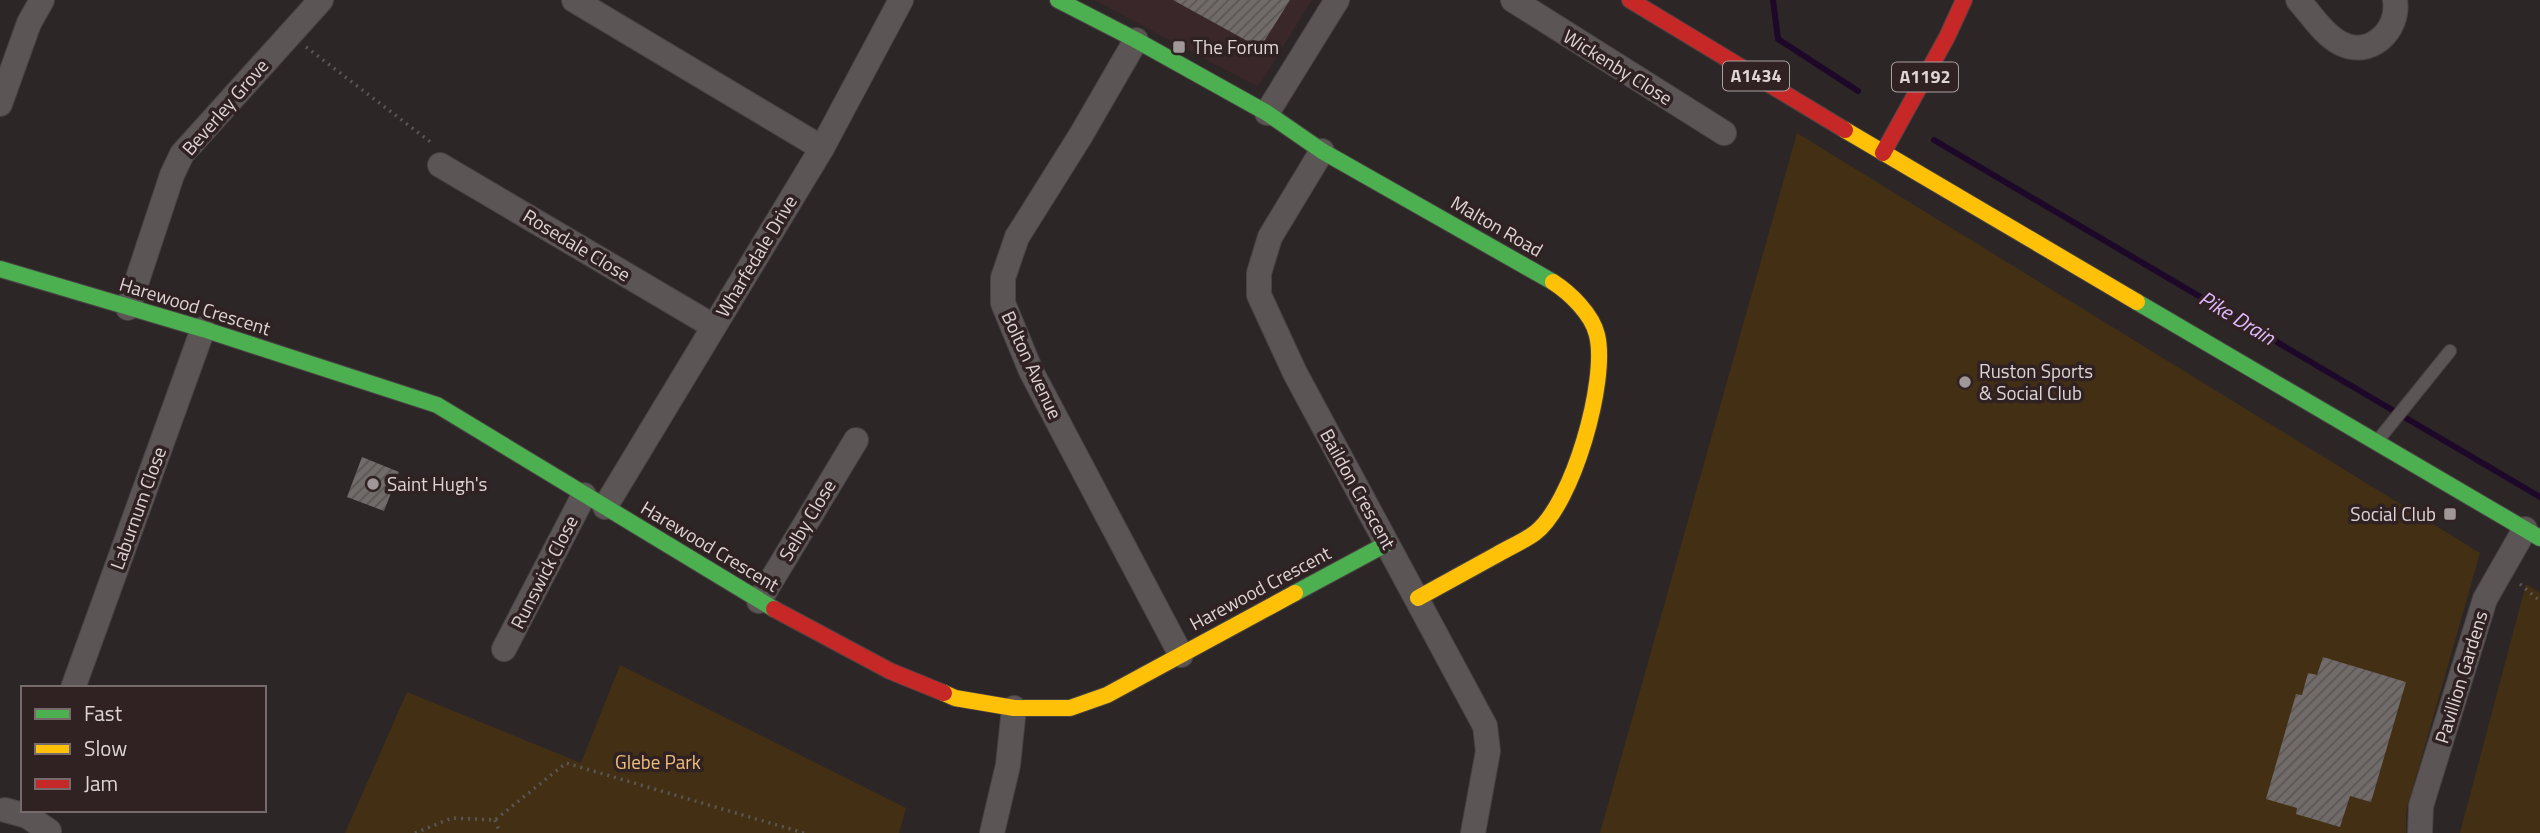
<svg xmlns="http://www.w3.org/2000/svg" width="2540" height="833" font-family="'Titillium Web',sans-serif">
	<defs>
		<pattern id="building-hatch" width="6" height="6" patternUnits="userSpaceOnUse" patternTransform="scale(1.75)"><rect width="6" height="6" fill="#716b6a"/><path d="M-1 1l2-2M0 6l6-6M5 7l2-2" fill="none" stroke="#5a5655"/></pattern>
	</defs>
	<rect width="100%" height="100%" fill="#2c2626"/>
	<!-- built -->
	<path fill="#392729" d="M 1094,0 L 1312,0 L 1258,87 Z"/>
	<!-- green -->
	<g fill="#433014">
		<path d="M 1797,133 L 2480,553 L 2406,812 L 2406,833 L 1600,833 Z"/>
		<path d="M 2526,584 L 2540,593 L 2540,833 L 2460,833 Z"/>
		<path d="M 620,665 L 906,808 L 899,833 L 345,833 L 407,692 L 581,763 Z"/>
	</g>
	<g fill="none" stroke-linecap="round" stroke-linejoin="round">
		<!-- stream -->
		<g stroke="#1d0829" stroke-width="6">
			<path d="M 1773,0 L 1778,39 L 1858,91"/>
			<path d="M 1934,140 L 2540,497"/>
		</g>
	</g>
	<!-- building -->
	<g fill="url(#building-hatch)">
		<path d="M 1173,0 L 1290,0 L 1260,48 Z"/>
		<path d="M 362,457 L 399,472 L 384,511 L 347,497 Z"/>
		<path d="M 2323,657 L 2406,682 L 2371,802 L 2350,796 L 2340,827 L 2296,814 L 2297,808 L 2266,799 L 2296,694 L 2302,695 L 2308,673 L 2317,675 Z"/>
	</g>
	<g fill="none" stroke-linecap="round" stroke-linejoin="round">
		<!-- lane casing -->
		<g stroke="#494243" stroke-width="14">
			<path id="lane" d="M 2379,439 L 2450,351"/>
		</g>
		<!-- street casing -->
		<g stroke="#494243" stroke-width="26">
			<g id="street">
				<path d="M 574,0 L 822,148"/>
				<path d="M 1513,0 L 1724,133"/>
				<path d="M 2298,0 C 2311,14 2323,34 2340,43 C 2370,59 2400,30 2395,0"/>
				<path d="M 1136,40 L 1081,135 L 1017,237 L 1003,278 L 1003,303 L 1031,371 L 1181,655"/>
				<path d="M 0,104 L 29,23 L 42,0"/>
				<path d="M 1267,113 L 1337,0"/>
				<path d="M 1322,151 L 1270,237 L 1259,273 L 1259,295 L 1295,373 L 1485,726 L 1488,751 L 1473,833"/>
				<path d="M 440,165 L 713,326"/>
				<path d="M 128,308 L 172,175 L 182,154 L 321,0"/>
				<path d="M 605,507 L 822,148 L 901,0"/>
				<path d="M 759,601 L 856,440"/>
				<path d="M 504,649 L 584,495"/>
				<path d="M 73,688 L 203,329"/>
				<path d="M 5,810 L 27,816"/>
				<path d="M 29,810 L 27,816 L 49,831"/>
				<path d="M 992,833 L 1008,765 L 1014,708"/>
				<path d="M 2420,833 L 2421,806 L 2485,599 L 2525,529"/>
			</g>
		</g>
		<!-- fast casing -->
		<g stroke="#494243" stroke-width="18">
			<g id="fast">
				<path d="M 1058,0 L 1136,40 L 1267,113 L 1322,151 L 1553,282"/>
				<path d="M 0,269 L 203,329 L 437,405 L 774,609"/>
				<path d="M 2137,302 L 2540,538"/>
				<path d="M 1295,593 L 1388,543"/>
			</g>
		</g>
		<!-- slow casing -->
		<g stroke="#494243" stroke-width="18">
			<g id="slow">
				<path d="M 1845,130 L 2137,302"/>
				<path d="M 1418,598 C 1445,583 1471,569 1498,554 C 1510,547 1524,541 1535,533 C 1573,504 1608,380 1597,335 C 1592,314 1570,293 1553,282"/>
				<path d="M 944,693 L 955,698 L 1014,708 L 1070,708 L 1107,695 L 1295,593"/>
			</g>
		</g>
		<!-- jam casing -->
		<g stroke="#494243" stroke-width="18">
			<g id="jam">
				<path d="M 1630,0 L 1845,130"/>
				<path d="M 1883,153 L 1947,37 L 1964,0"/>
				<path d="M 774,609 L 890,671 L 944,693"/>
			</g>
		</g>
		<!-- path -->
		<g stroke="#5b5656" stroke-width="3.5" stroke-dasharray="2 5" stroke-linecap="butt">
			<path d="M 306,47 L 433,144"/>
			<path d="M 2520,584 L 2540,601"/>
			<path d="M 495,820 L 500,833"/>
			<path d="M 415,833 L 452,818 L 495,820 L 566,763 L 804,833"/>
		</g>
		<!-- lane -->
		<use href="#lane" stroke="#5b5556" stroke-width="12"/>
		<!-- street -->
		<use href="#street" stroke="#5b5556" stroke-width="24"/>
		<!-- fast -->
		<use href="#fast" stroke="#4caf50" stroke-width="16"/>
		<!-- slow -->
		<use href="#slow" stroke="#ffc107" stroke-width="16"/>
		<!-- jam -->
		<use href="#jam" stroke="#c62828" stroke-width="16"/>
	</g>
	<!-- markers -->
	<g fill="#a09898" stroke="#302223" stroke-width="2.5">
		<rect x="1172" y="40" width="14" height="14" rx="3.5"/>
		<circle cx="1965" cy="382" r="7"/>
		<circle cx="373" cy="484" r="7"/>
		<rect x="2443" y="507" width="14" height="14" rx="3.5"/>
	</g>
	<g text-anchor="middle" stroke-width="7" stroke-linejoin="round" paint-order="stroke">
		<!-- shield labels -->
		<g fill="#302223" stroke="#aa9fa0" stroke-width="2">
			<rect x="1723" y="61.5" width="66" height="29" rx="5"/>
			<rect x="1892" y="62.5" width="66" height="29" rx="5"/>
		</g>
		<g font-size="18" font-weight="bold" fill="#dfd5d6">
			<text x="1756" y="82">A1434</text>
			<text x="1925" y="83">A1192</text>
		</g>
		<!-- poi labels -->
		<g font-size="19" fill="#dfd5d6" stroke="#302223" text-anchor="start">
			<text x="1193" y="54">The Forum</text>
			<text x="1979" y="378">Ruston Sports<tspan x="1979" dy="22">&amp; Social Club</tspan></text>
			<text x="387" y="491">Saint Hugh's</text>
			<text x="2436" y="521" text-anchor="end">Social Club</text>
		</g>
		<!-- street labels -->
		<g font-size="19" fill="#dfd5d6" stroke="#302223">
			<text transform="translate(1618 67) rotate(32)" y="7">Wickenby Close</text>
			<text transform="translate(225 107) rotate(-49)" y="7">Beverley Grove</text>
			<text transform="translate(1497 226) rotate(30)" y="7">Malton Road</text>
			<text transform="translate(577 245) rotate(31)" y="7">Rosedale Close</text>
			<text transform="translate(756 256) rotate(-59)" y="7">Wharfedale Drive</text>
			<text transform="translate(195 306) rotate(17)" y="7">Harewood Crescent</text>
			<text transform="translate(1032 365) rotate(65)" y="7">Bolton Avenue</text>
			<text transform="translate(1358 489) rotate(61)" y="7">Baildon Crescent</text>
			<text transform="translate(138 508) rotate(-70)" y="7">Laburnum Close</text>
			<text transform="translate(807 520) rotate(-59)" y="7">Selby Close</text>
			<text transform="translate(710 546) rotate(31)" y="7">Harewood Crescent</text>
			<text transform="translate(544 572) rotate(-63)" y="7">Runswick Close</text>
			<text transform="translate(1260 588) rotate(-28)" y="7">Harewood Crescent</text>
			<text transform="translate(2461 677) rotate(-73)" y="7">Pavillion Gardens</text>
		</g>
		<!-- park labels -->
		<g font-size="19" fill="#f1bf7d" stroke="#302223">
			<text x="658" y="769">Glebe Park</text>
		</g>
		<!-- water labels -->
		<g font-size="21" font-style="italic" fill="#e0bafe" stroke="#302223">
			<text transform="translate(2237 318) rotate(31)" y="7">Pike Drain</text>
		</g>
	</g>
	<!-- legend -->
	<rect x="21" y="686" width="245" height="126" fill="#302223" stroke="#766a6b" stroke-width="2"/>
	<rect x="35" y="709" width="35" height="10" fill="#4caf50" stroke="#766a6b" stroke-width="2"/>
	<text x="84" y="721" font-size="21" fill="#dfd5d6">Fast</text>
	<rect x="35" y="744" width="35" height="10" fill="#ffc107" stroke="#766a6b" stroke-width="2"/>
	<text x="84" y="756" font-size="21" fill="#dfd5d6">Slow</text>
	<rect x="35" y="779" width="35" height="10" fill="#c62828" stroke="#766a6b" stroke-width="2"/>
	<text x="84" y="791" font-size="21" fill="#dfd5d6">Jam</text>
</svg>
